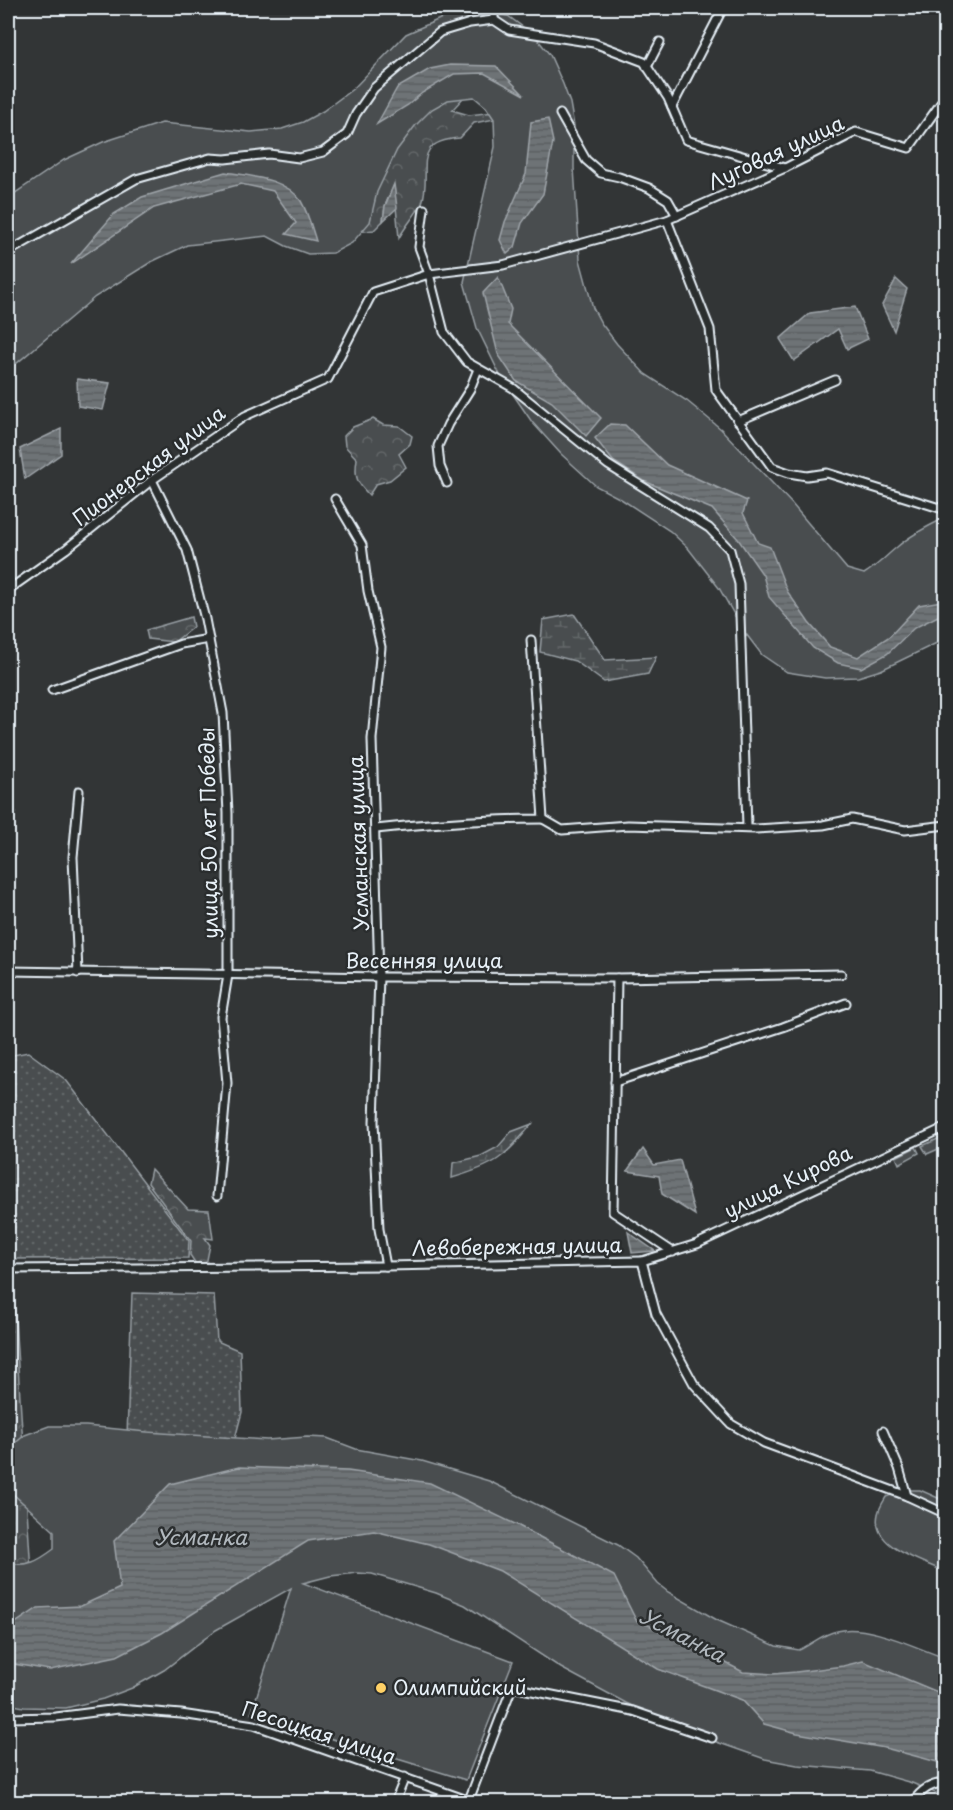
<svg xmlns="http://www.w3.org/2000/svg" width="953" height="1810" font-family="'Playpen Sans',sans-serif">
	<defs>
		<pattern id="grass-dots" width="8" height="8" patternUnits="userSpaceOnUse" patternTransform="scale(1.5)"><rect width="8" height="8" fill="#494d4f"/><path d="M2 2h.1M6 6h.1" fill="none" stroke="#636769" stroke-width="1.8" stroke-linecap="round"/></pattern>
		<pattern id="forest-crowns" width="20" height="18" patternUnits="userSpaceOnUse" patternTransform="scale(1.5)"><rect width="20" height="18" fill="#494d4f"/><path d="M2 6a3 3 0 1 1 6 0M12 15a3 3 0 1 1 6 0" fill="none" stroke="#636769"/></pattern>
		<pattern id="wetland-marsh" width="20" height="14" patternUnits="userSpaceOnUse" patternTransform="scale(1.5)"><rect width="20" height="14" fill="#494d4f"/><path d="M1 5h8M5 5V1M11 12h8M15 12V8" fill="none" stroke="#636769"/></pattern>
		<pattern id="water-rules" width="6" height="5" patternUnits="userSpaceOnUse" patternTransform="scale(1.5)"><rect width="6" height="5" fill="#6e7376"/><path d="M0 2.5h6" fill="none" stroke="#5a5e60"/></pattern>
	</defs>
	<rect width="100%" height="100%" fill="#323536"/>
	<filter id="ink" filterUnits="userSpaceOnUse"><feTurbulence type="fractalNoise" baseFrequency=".0167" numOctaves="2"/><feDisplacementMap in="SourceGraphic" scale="12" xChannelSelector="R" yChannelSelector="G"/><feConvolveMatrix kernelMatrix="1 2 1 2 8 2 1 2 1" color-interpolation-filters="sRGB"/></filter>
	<g filter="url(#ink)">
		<!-- grass -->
		<g fill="url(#grass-dots)" stroke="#989fa4" stroke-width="1.5">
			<path d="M 28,1052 L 66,1080 L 189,1241 L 188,1258 L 8,1259 L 8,1056 Z"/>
			<path d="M 132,1293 L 214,1295 L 217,1341 L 240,1351 L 242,1412 L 231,1454 L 127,1436 Z"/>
		</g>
		<!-- forest -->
		<g fill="url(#forest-crowns)" stroke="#989fa4" stroke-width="1.5">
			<path d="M 473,93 L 463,98 L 452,110 L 469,115 L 494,112 L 495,119 L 474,123 L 460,138 C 408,142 433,171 422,203 C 419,210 404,228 399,238 L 394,185 L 385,206 L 383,221 L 374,230 L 348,233 L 362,113 Z"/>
			<path d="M 373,419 L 383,425 L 399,426 L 412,436 L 410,444 L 399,454 L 406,467 L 390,480 L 376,484 L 369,495 C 357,483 354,477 357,459 L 345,446 L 344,436 L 353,427 Z"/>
			<path d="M 191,617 L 193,627 L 174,642 L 148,639 L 146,630 Z"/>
			<path d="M 940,1138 L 943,1147 L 927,1154 L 922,1146 Z"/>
			<path d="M 916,1147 L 919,1153 L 899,1164 L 896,1157 Z"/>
			<path d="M 151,1169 L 188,1209 L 209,1210 L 213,1239 L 205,1238 L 210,1245 L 206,1265 L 196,1264 L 190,1255 L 191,1241 L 148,1183 Z"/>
			<path d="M 13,1287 L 33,1604 L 8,1611 L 8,1292 Z"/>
		</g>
		<!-- wetland -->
		<g fill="url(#wetland-marsh)" stroke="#989fa4" stroke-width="1.5">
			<path d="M 574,614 L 605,660 L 656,657 L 648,674 L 604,682 L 575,661 L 540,652 L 543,620 Z"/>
			<path d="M 8,794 L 16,813 L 8,825 Z"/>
			<path d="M 532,1124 C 503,1159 496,1165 452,1178 L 453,1163 L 481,1156 L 498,1147 L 511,1132 Z"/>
		</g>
		<!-- park -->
		<g fill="#494d4f" stroke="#989fa4" stroke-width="1.5">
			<path d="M 471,10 L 508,16 L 535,36 L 550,55 L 563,84 L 570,103 L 574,126 L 574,168 L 580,260 L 593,308 L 601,323 L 617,344 L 645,374 L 687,401 L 721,429 L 792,504 L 847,569 L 864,574 C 877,566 886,556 897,547 C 912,534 928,526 945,518 L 945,639 L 881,670 L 858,677 L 825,678 L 787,672 L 762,655 L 743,630 L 719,588 L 688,548 L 670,531 L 621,499 L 596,486 L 561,454 L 532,422 L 501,377 L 477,328 L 464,282 L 495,147 L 494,119 L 486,107 L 474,97 L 448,100 L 432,109 L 415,126 L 397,150 L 377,192 L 370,222 L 352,243 L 333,253 L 308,254 L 286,246 L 267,236 L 187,245 L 151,262 L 95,297 L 17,363 L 8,367 L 8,198 L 64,160 L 103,142 L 162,123 L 251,132 L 282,129 L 303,122 L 323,111 L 354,88 L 406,34 L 442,18 Z"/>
			<path d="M 49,1426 L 86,1426 L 147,1432 L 267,1440 L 307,1437 L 327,1438 L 356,1449 L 422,1461 L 489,1481 L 618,1545 L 636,1558 L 658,1584 L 668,1592 L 717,1620 L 776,1646 L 799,1650 C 812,1644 822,1634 837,1631 C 867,1623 916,1648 945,1658 L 945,1797 L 912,1783 L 870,1771 L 797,1765 L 765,1759 L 688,1732 L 626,1703 L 561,1668 L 465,1605 L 436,1593 L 372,1574 L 358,1573 L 330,1576 L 303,1583 L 513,1661 L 466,1780 L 251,1714 L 291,1588 L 216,1630 L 164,1670 L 132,1688 L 103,1699 L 66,1708 L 24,1707 L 8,1704 L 8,1563 C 28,1567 38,1561 54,1549 L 54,1531 L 12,1493 L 8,1485 L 8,1453 L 13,1445 L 25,1435 Z"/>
			<path d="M 903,1490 L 920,1490 L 945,1501 L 945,1572 C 924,1561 870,1548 878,1514 C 879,1508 883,1502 886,1497 Z"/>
		</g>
		<!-- water -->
		<g fill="url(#water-rules)" stroke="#9fa5aa" stroke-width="1.5">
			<path d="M 450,65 L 496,66 L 524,95 L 484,73 L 454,74 L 422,93 L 408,105 L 377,124 L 397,88 L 430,69 Z"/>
			<path d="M 548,119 L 553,142 L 543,194 L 522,223 L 515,247 L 507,254 L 500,240 L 505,222 L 526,174 L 531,122 Z"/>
			<path d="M 225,172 C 249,176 286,178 301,201 C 308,213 312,228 316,241 L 286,234 L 296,223 L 273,191 L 241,184 L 154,208 L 71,264 L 114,214 L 142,197 Z"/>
			<path d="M 394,184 L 397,208 L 383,221 L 385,206 Z"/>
			<path d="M 498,277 L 511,309 L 508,324 L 601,418 L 586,436 L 552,402 L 516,381 L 498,354 L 483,293 Z"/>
			<path d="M 896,279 L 907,289 L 894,331 L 882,305 Z"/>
			<path d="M 855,307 L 868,339 L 847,349 L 838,329 L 794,361 L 780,339 L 810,313 Z"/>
			<path d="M 77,379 L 110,383 L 103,410 L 78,406 Z"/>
			<path d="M 610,424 L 625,425 L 667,465 L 747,501 L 743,513 L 758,543 L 770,547 L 787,591 L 809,623 L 830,647 L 858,657 L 890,636 L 919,605 L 941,601 L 944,613 L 914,628 L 887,654 L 861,668 L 838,663 L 813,648 L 769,597 L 763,575 L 738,539 L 712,509 L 644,481 L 613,461 L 595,438 Z"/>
			<path d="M 61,429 L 61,454 L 25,479 L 20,449 Z"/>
			<path d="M 643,1149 L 654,1165 L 680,1160 L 695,1215 L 662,1194 L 659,1176 L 627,1171 Z"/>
			<path d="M 628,1232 L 655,1251 L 632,1253 Z"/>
			<path d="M 239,1467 L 348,1471 L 430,1483 L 517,1525 L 614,1576 L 636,1620 L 677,1637 L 743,1672 L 773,1674 L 796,1672 L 843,1666 L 863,1661 L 945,1695 L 945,1764 L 885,1748 L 797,1733 L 764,1724 L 742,1700 L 658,1669 L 500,1571 L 429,1544 L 374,1531 L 308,1541 L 162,1633 L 117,1656 L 50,1670 L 8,1663 L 8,1628 L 38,1608 L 81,1606 L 120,1588 L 114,1541 L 170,1484 Z"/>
		</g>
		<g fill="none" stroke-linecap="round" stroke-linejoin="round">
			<!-- street casing -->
			<g stroke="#e8f1f8" stroke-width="11">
				<g id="street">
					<path d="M 494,8 L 494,20"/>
					<path d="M 647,67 L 660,42"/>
					<path d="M 672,107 L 723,8"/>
					<path d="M 560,114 L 586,160 L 601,173 L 619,177 L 649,188 L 668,200 L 677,216"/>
					<path d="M 424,209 L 419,247 L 429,274 L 444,332 L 467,362 L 513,388 L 608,465 L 709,528 L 730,550 L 739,584 L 747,827"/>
					<path d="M 667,220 L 710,329 L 716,390 L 772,467 L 789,473 L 807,476 L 827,473 L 946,510"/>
					<path d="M 8,252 L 136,179 L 210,158 L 225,159 L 269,154 L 299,158 L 323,152 L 347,134 L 356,114 L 374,88 L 440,32 L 470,23 L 494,20 L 509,30 L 594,43 L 644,62 L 668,98 L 686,140 L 785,168"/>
					<path d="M 738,421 L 835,380"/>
					<path d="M 152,480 L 187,550 L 205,619 L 223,713 L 228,813 L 228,975 L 221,1017 L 227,1083 L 217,1196"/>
					<path d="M 447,483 L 440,466 L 438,446 L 448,424 L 470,389 L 478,369"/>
					<path d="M 335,499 L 362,545 L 368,591 L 381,647 L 372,739 L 379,977 L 374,1122 L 379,1229 L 386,1266"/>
					<path d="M 8,590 L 66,549 L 152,480 L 245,416 L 328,379 L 373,292 L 429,274 L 503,265 L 667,220 L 785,168 L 856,132 L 909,148 L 946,96"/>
					<path d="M 52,690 L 181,644 L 209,639"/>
					<path d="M 543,819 L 562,830 L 628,825 L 756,829 L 823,825 L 852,819 L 905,830 L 946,825"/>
					<path d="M 376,829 C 432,823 487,819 543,819 L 531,640"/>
					<path d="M 8,971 L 379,977 L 617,978 L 841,974"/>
					<path d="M 78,973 L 73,857 L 79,791"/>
					<path d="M 617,978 L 613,1212 L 673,1252"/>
					<path d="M 615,1082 L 783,1027 L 846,1003"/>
					<path d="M 642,1261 L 697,1244 L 946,1127"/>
					<path d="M 8,1269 L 386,1266 L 642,1261 L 656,1314 L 694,1384 L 731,1424 L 764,1443 L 907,1496 L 946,1514"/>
					<path d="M 883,1431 L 899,1468 L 907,1496"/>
					<path d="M 8,1718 L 56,1717 L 118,1709 L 181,1714 L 254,1725 L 473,1802"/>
					<path d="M 469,1800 L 512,1687 L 633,1711 L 712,1738"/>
					<path d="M 395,1802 L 405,1777"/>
					<path d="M 913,1802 C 921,1790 932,1783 946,1783"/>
				</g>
			</g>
			<!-- street -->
			<use href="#street" stroke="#2a2d2e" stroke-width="7"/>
		</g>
	</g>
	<!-- markers -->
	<circle fill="#ffd166" stroke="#2a2d2e" stroke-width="2" cx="381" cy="1688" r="6"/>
	<g text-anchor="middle" stroke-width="5" stroke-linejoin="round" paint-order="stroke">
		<!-- street labels -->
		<g font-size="20" fill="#e8f1f8" stroke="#2a2d2e">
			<text transform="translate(776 153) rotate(-25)" y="7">Луговая улица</text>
			<text transform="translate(149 466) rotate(-37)" y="7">Пионерская улица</text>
			<text transform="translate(209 833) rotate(-91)" y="7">улица 50 лет Победы</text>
			<text transform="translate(359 843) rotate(-92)" y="7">Усманская улица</text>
			<text x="424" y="968">Весенняя улица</text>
			<text transform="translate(788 1182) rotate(-26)" y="7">улица Кирова</text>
			<text transform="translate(517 1247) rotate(-1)" y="7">Левобережная улица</text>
			<text transform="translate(319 1733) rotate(18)" y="7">Песоцкая улица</text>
		</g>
		<!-- poi labels -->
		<g font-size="20" fill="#e8f1f8" stroke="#2a2d2e" text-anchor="start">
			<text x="393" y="1695">Олимпийский</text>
		</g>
		<!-- water labels -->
		<g font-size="21" font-style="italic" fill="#b1b8be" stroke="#2a2d2e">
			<text x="201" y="1545">Усманка</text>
			<text transform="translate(682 1636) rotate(27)" y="7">Усманка</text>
		</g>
	</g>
	<!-- margin -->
	<rect width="953" height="1810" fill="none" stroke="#2a2d2e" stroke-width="30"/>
	<rect x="15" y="15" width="923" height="1780" fill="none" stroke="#e8f1f8" stroke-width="2" filter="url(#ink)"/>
</svg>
